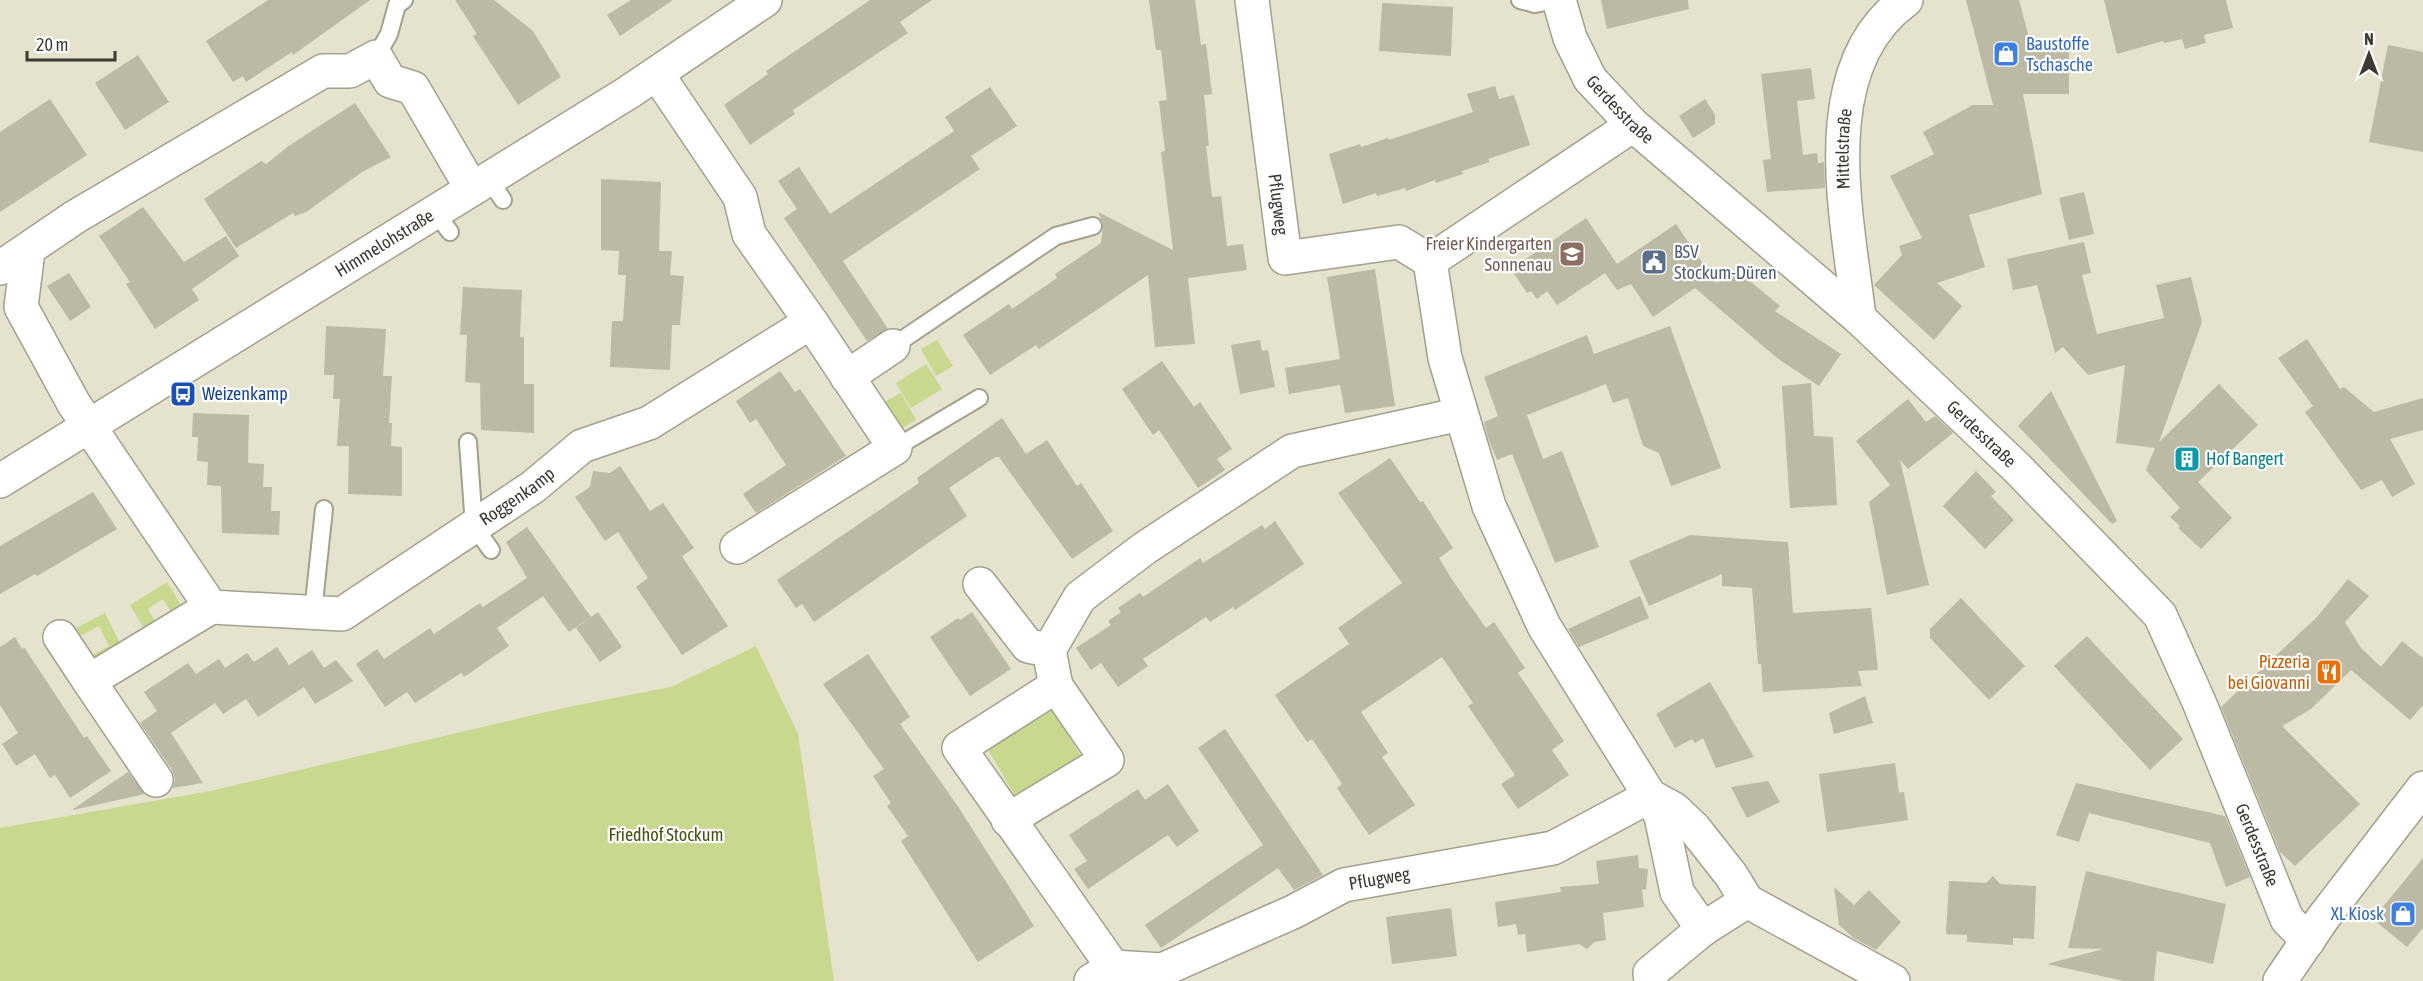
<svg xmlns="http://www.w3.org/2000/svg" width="2423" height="981" font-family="'Asap Condensed',sans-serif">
	<rect width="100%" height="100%" fill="#e5e2cd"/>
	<!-- green -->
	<g fill="#c8d88f">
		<path d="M 937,340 L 953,366 L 936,376 L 921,349 Z"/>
		<path d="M 926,364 L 942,389 L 911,408 L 896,383 Z"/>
		<path d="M 901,393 L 916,420 L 900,429 L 884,402 Z"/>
		<path d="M 167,582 L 184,610 L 174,617 L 163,599 L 148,609 L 157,625 L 146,632 L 130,605 Z"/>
		<path d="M 105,613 L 124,651 L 97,664 L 92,655 L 109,646 L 99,626 L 80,636 L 76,628 Z"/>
		<path d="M 756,646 L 798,734 L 834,981 L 0,981 L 0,828 L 210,791 L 568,707 L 671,687 Z"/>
		<path d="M 1052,708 L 1083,760 L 1017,799 L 987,748 Z"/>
	</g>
	<!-- building -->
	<g fill="#bcb9a5">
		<path d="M 268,0 L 370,0 L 293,55 L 292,52 L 246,82 L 243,76 L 233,82 L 206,41 Z"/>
		<path d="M 455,0 L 494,0 L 533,31 L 561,77 L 518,105 L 473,36 L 477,34 Z"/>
		<path d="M 631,0 L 673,0 L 620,36 L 607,15 Z"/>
		<path d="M 870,0 L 932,0 L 900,22 L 908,33 L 793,110 L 795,114 L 750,145 L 724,105 L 768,74 L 766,71 Z"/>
		<path d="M 1149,0 L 1195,0 L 1201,45 L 1206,44 L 1212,94 L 1204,95 L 1209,146 L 1206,146 L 1212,197 L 1221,196 L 1227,246 L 1243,244 L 1247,270 L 1188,278 L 1195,344 L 1155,347 L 1148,275 L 1039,349 L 1036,345 L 990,375 L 963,335 L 1009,304 L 1012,309 L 1057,278 L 1055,274 L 1101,243 L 1103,224 L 1098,212 L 1173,250 L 1161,152 L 1165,151 L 1159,101 L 1167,100 L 1161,50 L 1156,50 Z"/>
		<path d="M 1601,0 L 1688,0 L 1689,9 L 1607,29 Z"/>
		<path d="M 1966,0 L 2019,0 L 2033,52 L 2069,51 L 2069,94 L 2023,94 L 2042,194 L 1969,215 L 1985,267 L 1937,283 L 1962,306 L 1934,340 L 1874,285 L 1902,255 L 1899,246 L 1922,238 L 1890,176 L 1934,154 L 1923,132 L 1973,105 L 1993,105 Z"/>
		<path d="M 2104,0 L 2226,0 L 2233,28 L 2204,35 L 2206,43 L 2185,49 L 2182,39 L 2164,43 L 2163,41 L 2117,54 Z"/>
		<path d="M 1382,3 L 1453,7 L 1451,56 L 1379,51 Z"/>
		<path d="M 2388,45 L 2423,52 L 2423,152 L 2369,142 Z"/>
		<path d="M 138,55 L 169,102 L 125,130 L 95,83 Z"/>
		<path d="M 1811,68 L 1815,99 L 1797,101 L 1803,155 L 1817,153 L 1818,163 L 1824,162 L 1825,188 L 1767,192 L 1763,160 L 1771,159 L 1761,74 Z"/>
		<path d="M 1495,86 L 1499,99 L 1514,95 L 1530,145 L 1488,159 L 1490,162 L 1462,171 L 1463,174 L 1436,183 L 1435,180 L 1406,191 L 1405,188 L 1377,196 L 1376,193 L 1343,204 L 1329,154 L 1360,144 L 1361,147 L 1388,138 L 1389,140 L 1473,112 L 1467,94 Z"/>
		<path d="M 990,87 L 1017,126 L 971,156 L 980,169 L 843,261 L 888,329 L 867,341 L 784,218 L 797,209 L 778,181 L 799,167 L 830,214 L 954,131 L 945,117 Z"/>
		<path d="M 50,99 L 87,155 L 0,212 L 0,132 Z"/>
		<path d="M 1705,99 L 1715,115 L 1715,124 L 1693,138 L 1679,116 Z"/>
		<path d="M 355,103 L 391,157 L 362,172 L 306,212 L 295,216 L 293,213 L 236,248 L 204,199 L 261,161 L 266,164 L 290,145 Z"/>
		<path d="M 601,179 L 661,182 L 659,251 L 672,251 L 670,275 L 684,276 L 680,325 L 672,325 L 670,370 L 610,367 L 612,321 L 623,321 L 626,275 L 618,275 L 619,251 L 601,250 Z"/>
		<path d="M 2084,192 L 2094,234 L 2069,240 L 2059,198 Z"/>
		<path d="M 143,207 L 184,262 L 226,236 L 239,256 L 192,289 L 199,300 L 155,329 L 126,284 L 130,282 L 99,236 Z"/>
		<path d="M 1586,218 L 1617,264 L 1676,224 L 1716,283 L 1738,271 L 1780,306 L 1775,311 L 1841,354 L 1819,386 L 1777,358 L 1695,288 L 1653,317 L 1631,284 L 1617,290 L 1605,273 L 1557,305 L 1547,291 L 1537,299 L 1531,291 L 1527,293 L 1511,269 Z"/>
		<path d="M 2084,242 L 2091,273 L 2082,275 L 2097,334 L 2164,318 L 2156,285 L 2191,277 L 2202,322 L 2159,442 L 2219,384 L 2258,425 L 2198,482 L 2232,518 L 2201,549 L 2178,528 L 2180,526 L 2170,517 L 2180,508 L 2146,470 L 2155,448 L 2116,443 L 2125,365 L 2088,375 L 2063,347 L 2055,353 L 2037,285 L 2013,290 L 2007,259 Z"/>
		<path d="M 1375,269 L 1395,406 L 1345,413 L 1340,385 L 1289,394 L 1285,368 L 1340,359 L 1327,277 Z"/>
		<path d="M 69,273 L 91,307 L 70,321 L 47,286 Z"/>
		<path d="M 463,287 L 522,290 L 520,337 L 524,337 L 524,384 L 534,384 L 534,433 L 481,430 L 480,383 L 465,382 L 467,335 L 460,335 Z"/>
		<path d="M 326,326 L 386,329 L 383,376 L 392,376 L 389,423 L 392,423 L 391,446 L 402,447 L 402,496 L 348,494 L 349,446 L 337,446 L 340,399 L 333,399 L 334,375 L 324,375 Z"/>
		<path d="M 1670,326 L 1721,468 L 1671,486 L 1659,453 L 1643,446 L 1628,398 L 1613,403 L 1606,384 L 1527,415 L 1543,459 L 1562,451 L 1599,547 L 1555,563 L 1512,454 L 1497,460 L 1488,438 L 1484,422 L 1498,416 L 1484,377 L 1587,335 L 1594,354 Z"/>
		<path d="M 2307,339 L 2340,389 L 2344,387 L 2374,412 L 2423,398 L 2423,430 L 2390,439 L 2415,484 L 2392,497 L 2382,480 L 2361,490 L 2305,412 L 2313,406 L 2278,358 Z"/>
		<path d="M 1260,340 L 1262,351 L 1268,350 L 1275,387 L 1240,394 L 1231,345 Z"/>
		<path d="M 1162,361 L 1194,407 L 1200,402 L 1232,449 L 1217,459 L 1225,470 L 1198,488 L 1159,430 L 1153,435 L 1122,389 Z"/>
		<path d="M 780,371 L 795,392 L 800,389 L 846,456 L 756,513 L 743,494 L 786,465 L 756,419 L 750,423 L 736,401 Z"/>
		<path d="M 1811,383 L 1814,436 L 1833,437 L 1837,505 L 1790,508 L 1782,386 Z"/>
		<path d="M 2051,391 L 2117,521 L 2112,524 L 2018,426 Z"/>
		<path d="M 1908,399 L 1926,422 L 1935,416 L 1953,433 L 1908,469 L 1900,460 L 1929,585 L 1887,595 L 1869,502 L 1890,485 L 1856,441 Z"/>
		<path d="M 193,413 L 249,415 L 248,463 L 264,464 L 263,487 L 272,487 L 271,511 L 280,511 L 279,535 L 222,533 L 221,486 L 207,485 L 208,462 L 197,461 L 198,437 L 192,437 Z"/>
		<path d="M 1002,418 L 1026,454 L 1047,440 L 1077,486 L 1081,483 L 1113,531 L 1072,559 L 999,457 L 995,457 L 949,488 L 967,516 L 814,622 L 802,604 L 796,608 L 777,580 L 919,483 L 917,478 Z"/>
		<path d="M 1390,458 L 1420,502 L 1423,501 L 1453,548 L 1439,558 L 1453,581 L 1486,628 L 1494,622 L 1525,668 L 1518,673 L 1564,741 L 1552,750 L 1569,775 L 1518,809 L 1501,784 L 1515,775 L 1468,706 L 1473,703 L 1442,657 L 1361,712 L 1388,753 L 1382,757 L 1415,805 L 1369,835 L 1337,788 L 1342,784 L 1327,761 L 1312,739 L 1307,742 L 1275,695 L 1349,644 L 1338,628 L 1402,583 L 1338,493 Z"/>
		<path d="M 620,466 L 650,511 L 663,503 L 694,548 L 682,556 L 728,626 L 682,655 L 636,587 L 648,578 L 618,532 L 605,541 L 575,497 L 590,487 L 593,471 L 610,473 Z"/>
		<path d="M 1976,471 L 1996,492 L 1991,496 L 2014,520 L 1985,549 L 1943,506 Z"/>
		<path d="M 93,492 L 117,529 L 37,576 L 35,574 L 0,594 L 0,546 Z"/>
		<path d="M 1275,521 L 1304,564 L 1235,610 L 1233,607 L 1210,622 L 1206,617 L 1143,659 L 1148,666 L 1118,687 L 1101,663 L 1091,670 L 1076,648 L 1111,625 L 1108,621 L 1121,612 L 1118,608 L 1140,593 L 1143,597 L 1200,558 L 1203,563 L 1262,525 L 1265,529 Z"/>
		<path d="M 527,527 L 591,617 L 569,632 L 543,596 L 497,628 L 509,646 L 464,677 L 461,673 L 415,703 L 407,692 L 385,707 L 356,664 L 377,649 L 384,659 L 430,628 L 434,634 L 480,603 L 483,607 L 527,578 L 506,542 Z"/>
		<path d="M 1690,535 L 1788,542 L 1793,613 L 1871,608 L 1878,670 L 1858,671 L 1862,686 L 1763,692 L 1761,664 L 1758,664 L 1752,588 L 1722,586 L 1722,574 L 1649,606 L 1629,561 Z"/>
		<path d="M 2348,579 L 2369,596 L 2345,622 L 2361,648 L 2381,667 L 2402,641 L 2423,658 L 2423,705 L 2410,720 L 2351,670 L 2311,709 L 2282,726 L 2360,804 L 2295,866 L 2280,852 L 2221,707 L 2317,617 Z"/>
		<path d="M 1640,596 L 1649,618 L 1579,647 L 1568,629 Z"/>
		<path d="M 1961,598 L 2025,666 L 1989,700 L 1930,638 L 1930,629 Z"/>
		<path d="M 598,612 L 622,647 L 600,662 L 576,628 Z"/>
		<path d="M 972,612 L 1011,669 L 970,696 L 930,637 L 958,618 L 960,620 Z"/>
		<path d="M 2087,636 L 2183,739 L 2150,770 L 2054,666 Z"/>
		<path d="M 15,637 L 22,649 L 24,647 L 84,738 L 87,736 L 111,771 L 70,798 L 55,775 L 50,778 L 35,754 L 16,766 L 2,744 L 18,733 L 0,705 L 0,647 Z"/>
		<path d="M 277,647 L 289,665 L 312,650 L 324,668 L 336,660 L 353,681 L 315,704 L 304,687 L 258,717 L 246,699 L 223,714 L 215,703 L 171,733 L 203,783 L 173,788 L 175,779 L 172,770 L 140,723 L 157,711 L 144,692 L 188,663 L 196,674 L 219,659 L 225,668 L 247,653 L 254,662 Z"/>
		<path d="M 868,654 L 910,717 L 900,724 L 957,805 L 1034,926 L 978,962 L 901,841 L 908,836 L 887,806 L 891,803 L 873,776 L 884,769 L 823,684 Z"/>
		<path d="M 1710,682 L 1754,757 L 1716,768 L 1703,738 L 1695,743 L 1692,739 L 1675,748 L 1656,714 Z"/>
		<path d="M 1865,696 L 1873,723 L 1834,734 L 1829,713 Z"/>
		<path d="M 1225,729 L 1323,875 L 1294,890 L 1278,868 L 1161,948 L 1145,925 L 1263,845 L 1198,748 Z"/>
		<path d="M 1895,763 L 1899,793 L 1904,792 L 1908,820 L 1827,832 L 1819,774 Z"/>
		<path d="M 128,772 L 145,794 L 73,810 L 73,809 Z"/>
		<path d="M 1768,781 L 1780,802 L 1747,818 L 1731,787 Z"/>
		<path d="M 2076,783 L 2225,816 L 2250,877 L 2226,887 L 2210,843 L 2089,813 L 2079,842 L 2056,835 Z"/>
		<path d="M 1168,784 L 1199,831 L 1177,847 L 1168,835 L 1088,889 L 1074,869 L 1087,861 L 1069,835 L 1138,789 L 1145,800 Z"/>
		<path d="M 1638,855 L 1639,868 L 1648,869 L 1646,889 L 1642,890 L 1644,907 L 1603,913 L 1606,940 L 1594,942 L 1587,949 L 1579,944 L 1527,952 L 1525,934 L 1518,935 L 1516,924 L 1498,927 L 1495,902 L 1561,892 L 1560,887 L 1599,884 L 1596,861 Z"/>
		<path d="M 2423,858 L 2423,928 L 2407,947 L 2373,919 Z"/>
		<path d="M 2086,871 L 2226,904 L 2213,964 L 2157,951 L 2154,981 L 2124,981 L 2047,964 L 2103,949 L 2068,948 Z"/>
		<path d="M 1993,876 L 2000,884 L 2036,886 L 2034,939 L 2013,938 L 2013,945 L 1967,942 L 1967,935 L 1946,934 L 1949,881 L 1986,883 Z"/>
		<path d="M 1834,887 L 1854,905 L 1869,890 L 1901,922 L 1876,950 L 1854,938 L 1839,925 Z"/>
		<path d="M 1451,908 L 1457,956 L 1392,964 L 1386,917 Z"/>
	</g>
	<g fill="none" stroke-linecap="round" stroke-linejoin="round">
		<!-- service casing -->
		<g stroke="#a3a08d" stroke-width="20">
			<g id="service">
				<path d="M 1520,0 L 1535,4 L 1556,0"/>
				<path d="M 376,57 L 389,34 L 397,5 L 404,0"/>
				<path d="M 489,179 L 503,200"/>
				<path d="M 435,212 L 450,232"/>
				<path d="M 893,346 L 1056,236 L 1093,226"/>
				<path d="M 468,442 L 474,526 L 491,550"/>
				<path d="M 895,448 L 979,398"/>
				<path d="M 313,612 L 324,509"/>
			</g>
		</g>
		<!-- minor casing -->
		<g stroke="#a3a08d" stroke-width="36">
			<g id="minor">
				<path id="s1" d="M 1252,0 L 1285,258 L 1399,242 L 1430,261"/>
				<path id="s2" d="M 1559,0 L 1570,38 L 1590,79 L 1633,125 L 1859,318 L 2017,468 L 2160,615 L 2199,702 L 2287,919 L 2308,941"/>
				<path d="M 657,74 L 740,197 L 749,234 L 811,322"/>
				<path id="s3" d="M 28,251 L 21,307 L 74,404 L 211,607 L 342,614 L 533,487 L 582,446 L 649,423 L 811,322 L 895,448 L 737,547"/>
				<path d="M 0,268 L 75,217 L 323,71 L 350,71 L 376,57 L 390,81 L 413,88 L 472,189"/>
				<path id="s4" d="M 1859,318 C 1848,219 1811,68 1906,0"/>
				<path d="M 847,377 L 893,346"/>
				<path id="s5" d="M 0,481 L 629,92 L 765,0"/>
				<path d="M 980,584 L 1028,646 L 1049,650"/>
				<path d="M 60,637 L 89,681"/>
				<path d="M 156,780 L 89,681 L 211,607"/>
				<path d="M 1650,796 L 1674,809 L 1694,828 L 1731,875 L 1747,901 L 1893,981"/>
				<path d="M 1650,796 L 1661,816 L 1677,892 L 1703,929 L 1747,901"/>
				<path d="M 1008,820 L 1107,760 L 1056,686"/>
				<path d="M 1113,967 L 959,748 L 1056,686 L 1049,650 L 1080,597 L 1145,548 L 1292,451 L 1461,414"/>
				<path id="s6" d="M 1091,981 L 1113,967 L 1162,970 L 1293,912 L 1344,885 L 1553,848 L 1650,796 L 1544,626 L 1489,506 L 1445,358 L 1430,261 L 1633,125"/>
				<path d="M 1651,981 L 1650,973 L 1703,929"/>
			</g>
		</g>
		<!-- secondary casing -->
		<g stroke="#a3a08d" stroke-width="36">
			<path id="secondary" d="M 2280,981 L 2323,918 L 2423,788"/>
		</g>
		<!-- service -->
		<use href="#service" stroke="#fff" stroke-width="16"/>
		<!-- minor -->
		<use href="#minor" stroke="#fff" stroke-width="33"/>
		<!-- secondary -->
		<use href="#secondary" stroke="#fff" stroke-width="33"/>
	</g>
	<!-- icons -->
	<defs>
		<g id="shop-square" transform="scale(1.35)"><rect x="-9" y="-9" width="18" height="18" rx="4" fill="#3f7fe0" stroke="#fff"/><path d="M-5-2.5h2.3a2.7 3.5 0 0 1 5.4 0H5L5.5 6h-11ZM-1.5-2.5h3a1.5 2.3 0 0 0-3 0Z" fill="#fff"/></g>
		<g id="school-square" transform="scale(1.35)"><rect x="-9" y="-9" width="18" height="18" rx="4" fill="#8d6e63" stroke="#fff"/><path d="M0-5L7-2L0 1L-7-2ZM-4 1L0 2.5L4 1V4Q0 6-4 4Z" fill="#fff"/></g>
		<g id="civic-square" transform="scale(1.35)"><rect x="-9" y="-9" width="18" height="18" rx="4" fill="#5c6f8a" stroke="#fff"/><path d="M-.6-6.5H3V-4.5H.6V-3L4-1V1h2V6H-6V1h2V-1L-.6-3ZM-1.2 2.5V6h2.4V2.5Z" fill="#fff"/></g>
		<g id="bus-square" transform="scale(1.35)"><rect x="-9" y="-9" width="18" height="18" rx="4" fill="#1a4fb4" stroke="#fff"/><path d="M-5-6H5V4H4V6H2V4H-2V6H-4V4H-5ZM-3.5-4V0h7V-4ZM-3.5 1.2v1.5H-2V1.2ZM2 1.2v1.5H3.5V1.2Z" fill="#fff"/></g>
		<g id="building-square" transform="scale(1.35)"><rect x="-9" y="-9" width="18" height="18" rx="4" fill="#0f9aa8" stroke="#fff"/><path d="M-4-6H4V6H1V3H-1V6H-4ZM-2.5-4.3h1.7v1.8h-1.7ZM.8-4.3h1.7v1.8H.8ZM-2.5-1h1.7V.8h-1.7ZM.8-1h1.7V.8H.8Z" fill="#fff"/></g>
		<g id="restaurant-square" transform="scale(1.35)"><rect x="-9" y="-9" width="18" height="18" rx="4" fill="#e8710a" stroke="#fff"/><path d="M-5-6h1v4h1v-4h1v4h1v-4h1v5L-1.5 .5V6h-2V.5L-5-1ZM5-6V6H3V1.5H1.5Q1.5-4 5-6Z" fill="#fff"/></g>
	</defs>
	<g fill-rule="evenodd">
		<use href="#shop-square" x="2006" y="54"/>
		<use href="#school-square" x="1572" y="254"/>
		<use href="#civic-square" x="1654" y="262"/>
		<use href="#bus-square" x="183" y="394"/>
		<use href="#building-square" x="2187" y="459"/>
		<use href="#restaurant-square" x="2329" y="672"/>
		<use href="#shop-square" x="2403" y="914"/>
	</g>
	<g text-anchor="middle" stroke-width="4.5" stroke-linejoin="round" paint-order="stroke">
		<!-- shop labels -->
		<g font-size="18" fill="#366cbe" stroke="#fff" text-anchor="start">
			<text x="2026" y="50">Baustoffe<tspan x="2026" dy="21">Tschasche</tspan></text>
			<text x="2384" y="920" text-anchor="end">XL Kiosk</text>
		</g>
		<!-- street labels -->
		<g font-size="18" fill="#3c3b33" stroke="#fff">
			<text dy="6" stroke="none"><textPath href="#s2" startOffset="128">Gerdesstraße</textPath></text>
			<text dy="6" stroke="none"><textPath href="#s4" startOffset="170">Mittelstraße</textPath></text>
			<text dy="6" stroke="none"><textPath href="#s1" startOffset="206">Pflugweg</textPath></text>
			<text dy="6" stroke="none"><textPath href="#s5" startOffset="452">Himmelohstraße</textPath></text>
			<text dy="6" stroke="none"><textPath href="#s2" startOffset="614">Gerdesstraße</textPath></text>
			<text dy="6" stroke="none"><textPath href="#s3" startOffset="754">Roggenkamp</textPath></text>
			<text dy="6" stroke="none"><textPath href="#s2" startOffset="1118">Gerdesstraße</textPath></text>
			<text dy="6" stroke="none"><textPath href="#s6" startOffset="312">Pflugweg</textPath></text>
		</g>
		<!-- education labels -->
		<g font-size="18" fill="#785e54" stroke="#fff" text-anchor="end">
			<text x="1552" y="250">Freier Kindergarten<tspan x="1552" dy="21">Sonnenau</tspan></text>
		</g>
		<!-- service labels -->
		<g font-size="18" fill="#4e5e75" stroke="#fff" text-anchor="start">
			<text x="1674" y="258">BSV<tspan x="1674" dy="21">Stockum-Düren</tspan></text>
		</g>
		<!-- transit labels -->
		<g font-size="18" fill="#164399" stroke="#fff" text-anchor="start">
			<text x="202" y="400">Weizenkamp</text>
		</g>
		<!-- culture labels -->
		<g font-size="18" fill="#0d838f" stroke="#fff" text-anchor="start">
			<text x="2206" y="465">Hof Bangert</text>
		</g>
		<!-- food labels -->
		<g font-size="18" fill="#c56008" stroke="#fff" text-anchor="end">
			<text x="2310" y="668">Pizzeria<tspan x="2310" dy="21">bei Giovanni</tspan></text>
		</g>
		<!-- park labels -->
		<g font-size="18" fill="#485210" stroke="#fff">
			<text x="666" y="841">Friedhof Stockum</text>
		</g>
	</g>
	<!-- north arrow -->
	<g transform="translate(2369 54)" stroke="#ffffff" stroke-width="4.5" paint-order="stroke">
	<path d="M0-4.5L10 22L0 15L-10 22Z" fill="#3c3b33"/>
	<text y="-9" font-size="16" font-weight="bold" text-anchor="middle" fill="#3c3b33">N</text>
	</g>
	<!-- scale -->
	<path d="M27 51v9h88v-9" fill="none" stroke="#3c3b33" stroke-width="3"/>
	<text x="36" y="51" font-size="18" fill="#3c3b33" stroke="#ffffff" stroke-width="4.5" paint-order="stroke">20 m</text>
</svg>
